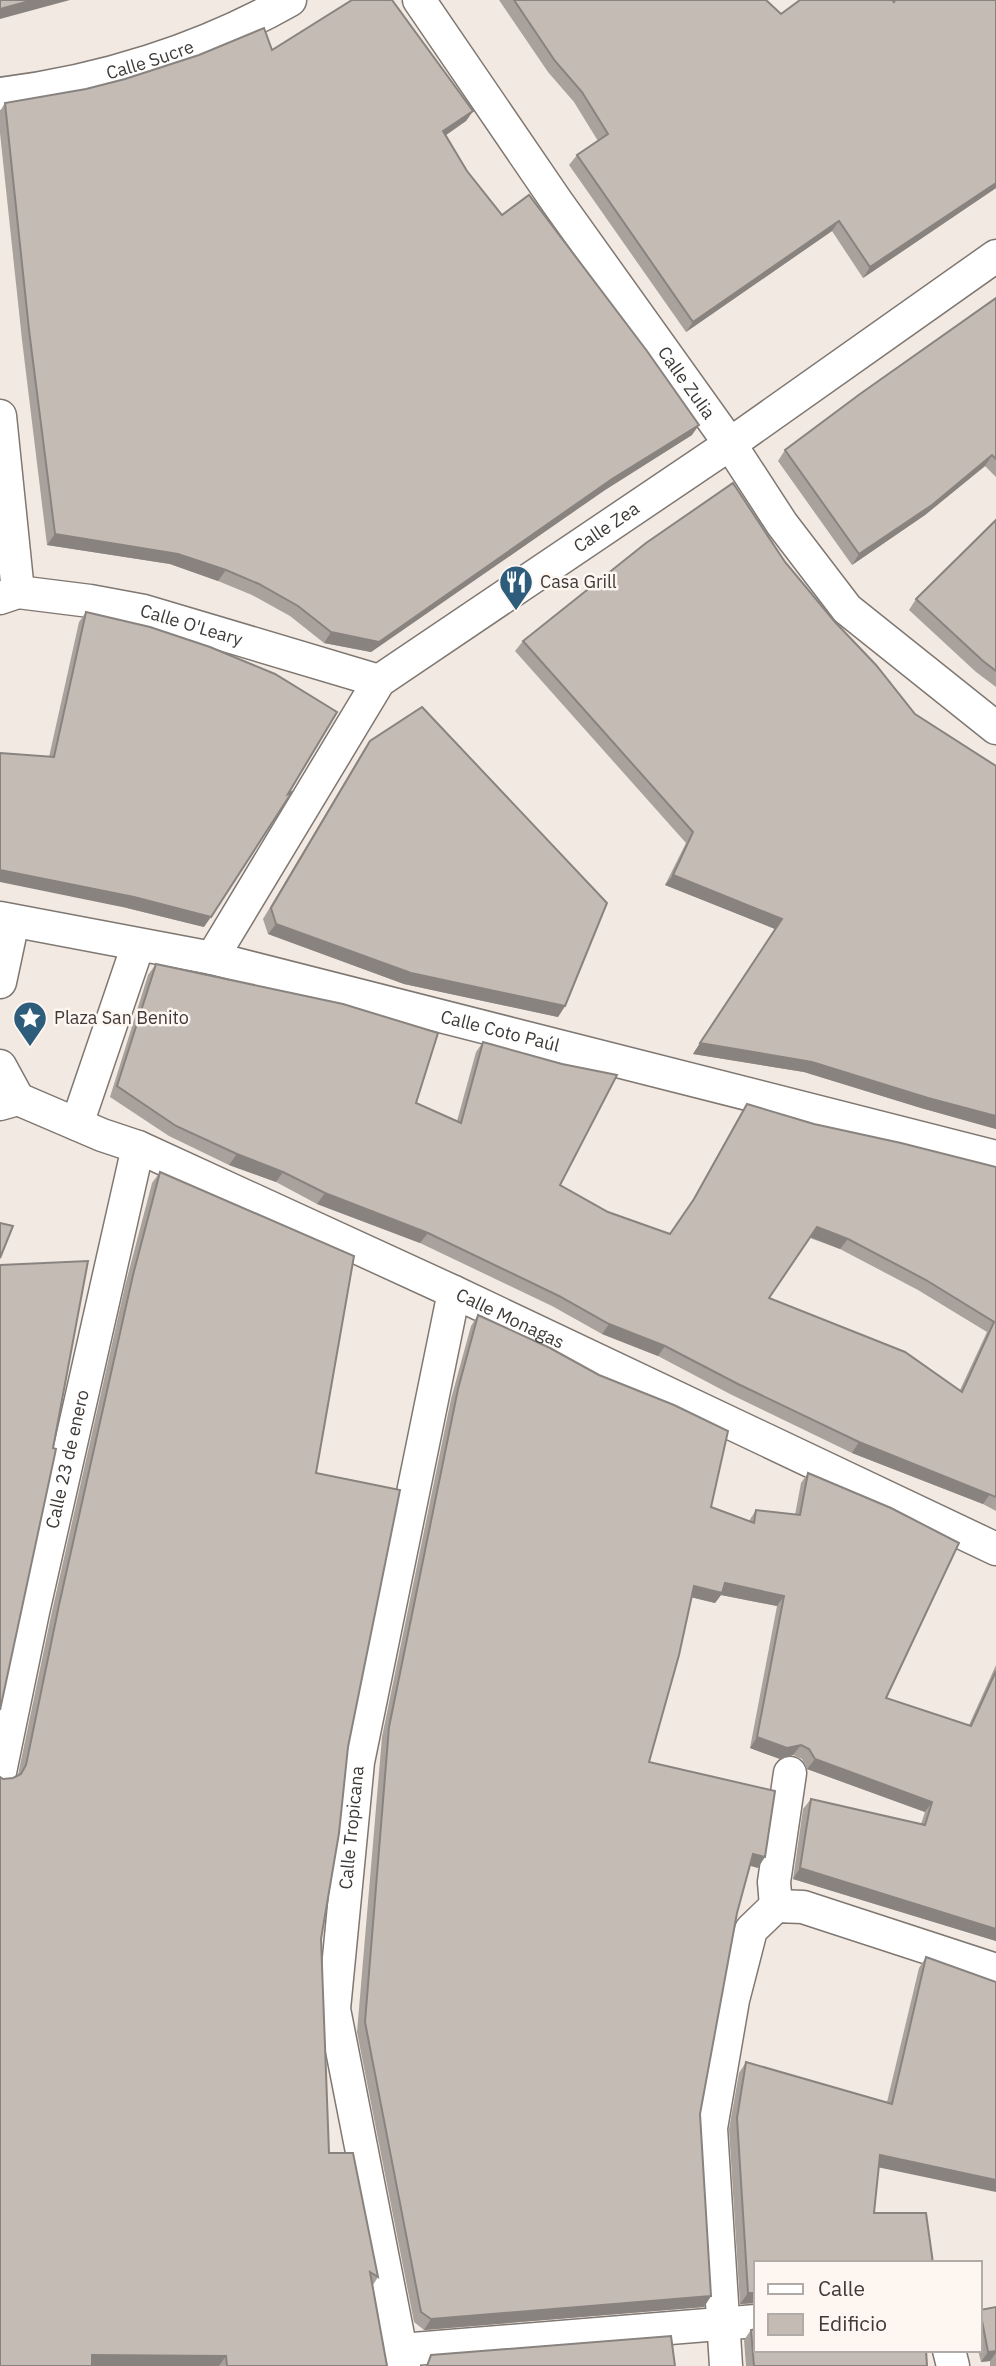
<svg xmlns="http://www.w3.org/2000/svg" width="996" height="2366" font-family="'IBM Plex Sans',sans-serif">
	<rect width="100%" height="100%" fill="#f2e9e2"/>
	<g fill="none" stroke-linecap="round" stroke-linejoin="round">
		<!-- minor casing -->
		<g stroke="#7f7771" stroke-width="35">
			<g id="minor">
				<path id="s1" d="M 419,0 L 557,202 L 730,444 L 782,524 L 847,609 L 996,728"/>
				<path id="s2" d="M 0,94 C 100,82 202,50 290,0"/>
				<path d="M 0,416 L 18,592"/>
				<path id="s3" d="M 0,598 L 18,592 L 90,601 L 144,611 L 379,681"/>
				<path id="s4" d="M 0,918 L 212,958 L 996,1157"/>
				<path id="s5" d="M 212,958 L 379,681 L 730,444 L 996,256"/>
				<path d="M 0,982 L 13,921"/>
				<path d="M 0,1066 L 18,1099 L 0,1104"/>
				<path id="s6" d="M 18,1099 L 102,1135 L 138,1147 L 454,1292 L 996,1549"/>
				<path d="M 77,1124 L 138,945"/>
				<path id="s7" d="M 0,1772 L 33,1612 L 138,1147"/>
				<path d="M 776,1906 L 774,1882 L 790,1773"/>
				<path d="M 401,2350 L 756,2321"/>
				<path d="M 949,2350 L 953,2366"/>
				<path id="s8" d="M 404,2366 L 334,2009 L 358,1762 L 454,1292"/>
				<path d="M 726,2366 L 711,2128 L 733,2000 L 751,1930 L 776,1906 L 803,1907 L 996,1970"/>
			</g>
		</g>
		<!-- minor -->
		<use href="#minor" stroke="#fff" stroke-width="32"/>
	</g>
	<!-- wall -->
	<g fill="#a9a19c" fill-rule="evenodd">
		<path d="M 499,0 L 766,0 L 781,14 L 893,1 L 893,0 L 996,0 L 996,188 L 863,278 L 832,231 L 686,332 L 569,165 L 577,155 L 598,141 L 574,102 L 548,72 Z"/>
		<path d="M 272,50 L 473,111 L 466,121 L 446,135 L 467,171 L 502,215 L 692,435 L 605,490 L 371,652 L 324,643 L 290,616 L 252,595 L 218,581 L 170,564 L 47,545 L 22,340 L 0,133 L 0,111 L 5,103 L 86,89 Z"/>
		<path d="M 996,298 L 996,477 L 985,466 L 925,515 L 852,565 L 778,461 L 785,450 Z"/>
		<path d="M 996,520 L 996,687 L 976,672 L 909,610 L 916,599 Z"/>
		<path d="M 785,562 L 835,622 L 915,714 L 996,766 L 996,1129 L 921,1108 L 804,1072 L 693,1054 L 775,929 L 665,885 L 686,843 L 515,651 L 523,641 Z"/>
		<path d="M 86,612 L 204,927 L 127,908 L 49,757 L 79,622 Z"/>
		<path d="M 370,741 L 565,1006 L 558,1017 L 404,984 L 268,934 L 263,919 L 363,751 Z"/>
		<path d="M 156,964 L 416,1103 L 457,1121 L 476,1052 L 483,1042 L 560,1185 L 608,1212 L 670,1234 L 687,1210 L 740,1115 L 747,1104 L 814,1124 L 996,1167 L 996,1511 L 983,1504 L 852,1453 L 730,1394 L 658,1356 L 602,1334 L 552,1306 L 420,1243 L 317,1204 L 276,1182 L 229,1165 L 169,1136 L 110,1097 L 148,975 ZM 810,1238 L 840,1249 L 918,1290 L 987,1332 L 960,1390 L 769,1298 Z"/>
		<path d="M 160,1172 L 316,1473 L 348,1747 L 321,1939 L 329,2153 L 378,2277 L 373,2285 L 387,2366 L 0,2366 L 3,1779 L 13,1778 L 18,1775 L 51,1616 L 125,1286 L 152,1183 Z"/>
		<path d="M 478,1315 L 711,1507 L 749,1521 L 756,1510 L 795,1515 L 801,1483 L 808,1473 L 886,1698 L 969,1725 L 996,1665 L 996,1941 L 793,1879 L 803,1809 L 811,1799 L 921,1824 L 925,1812 L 807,1769 L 802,1759 L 793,1755 L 780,1759 L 750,1748 L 777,1606 L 721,1595 L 715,1603 L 691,1597 L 649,1762 L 758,1868 L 750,1866 L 737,1913 L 700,2114 L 711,2296 L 704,2307 L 424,2330 L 414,2322 L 357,2032 L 382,1737 L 451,1399 L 471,1326 Z"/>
		<path d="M 926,1957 L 879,2167 L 874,2213 L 756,2263 L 756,2303 L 740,2304 L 729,2129 L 739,2073 L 746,2062 L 887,2102 L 919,1968 Z"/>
		<path d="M 996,2307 L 996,2366 L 990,2366 L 990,2361 L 981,2362 L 978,2350 L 980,2350 L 980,2310 Z"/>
		<path d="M 751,2330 L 927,2366 L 746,2366 L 744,2340 Z"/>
	</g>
	<!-- shaded-wall -->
	<g fill="#89837f">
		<path d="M 33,0 L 70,0 L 0,19 L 0,9 Z"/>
		<path d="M 473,111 L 466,121 L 436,142 L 443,131 Z"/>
		<path d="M 996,183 L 996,188 L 863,278 L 870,267 Z"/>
		<path d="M 839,221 L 832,231 L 686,332 L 693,322 Z"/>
		<path d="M 699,425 L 692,435 L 605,490 L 371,652 L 324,643 L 331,632 L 612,479 Z"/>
		<path d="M 992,455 L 985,466 L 925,515 L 852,565 L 859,554 Z"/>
		<path d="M 55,534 L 178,554 L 226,570 L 218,581 L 170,564 L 47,545 Z"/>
		<path d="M 0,870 L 134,897 L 211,917 L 204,927 L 127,908 L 0,882 Z"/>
		<path d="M 673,875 L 782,919 L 775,929 L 665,885 Z"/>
		<path d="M 276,924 L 565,1006 L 558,1017 L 404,984 L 268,934 Z"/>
		<path d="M 700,1043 L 812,1062 L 996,1116 L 996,1129 L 921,1108 L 804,1072 L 693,1054 Z"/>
		<path d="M 237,1154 L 283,1172 L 276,1182 L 229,1165 Z"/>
		<path d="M 325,1193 L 428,1233 L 420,1243 L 317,1204 Z"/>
		<path d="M 817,1227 L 848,1239 L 840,1249 L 810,1237 Z"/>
		<path d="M 609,1324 L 665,1346 L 658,1356 L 602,1334 Z"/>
		<path d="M 859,1442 L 990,1494 L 983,1504 L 852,1453 Z"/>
		<path d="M 725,1583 L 784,1596 L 777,1606 L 721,1595 L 715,1603 L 686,1596 L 694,1586 Z"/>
		<path d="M 757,1737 L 801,1745 L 793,1755 L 780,1759 L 750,1748 Z"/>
		<path d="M 815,1759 L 932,1802 L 925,1812 L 807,1769 Z"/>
		<path d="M 753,1854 L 765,1857 L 758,1868 L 746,1864 Z"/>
		<path d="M 800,1868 L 996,1929 L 996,1941 L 793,1879 Z"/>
		<path d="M 880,2155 L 996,2180 L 996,2192 L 872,2166 Z"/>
		<path d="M 748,2293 L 756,2293 L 756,2303 L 740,2304 Z"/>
		<path d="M 711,2296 L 704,2307 L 424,2330 L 431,2319 Z"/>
		<path d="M 996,2351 L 996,2353 L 990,2361 L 981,2362 L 988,2352 Z"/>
		<path d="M 92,2355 L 226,2356 L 219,2366 L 85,2366 Z"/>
	</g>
	<!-- building -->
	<g fill="#c4bbb5" stroke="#89837f" stroke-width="2" fill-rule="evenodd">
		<path d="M 0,0 L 33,0 L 0,9 Z"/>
		<path d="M 352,0 L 392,0 L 473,111 L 443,131 L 467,171 L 502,215 L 529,195 L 647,351 L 699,425 L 612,479 L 379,642 L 331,632 L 298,606 L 259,584 L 226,570 L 178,554 L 55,534 L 29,330 L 5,103 L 86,89 L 125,79 L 199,55 L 264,28 L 272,50 Z"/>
		<path d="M 514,0 L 766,0 L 781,14 L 800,0 L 892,0 L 894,2 L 895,0 L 996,0 L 996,183 L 870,267 L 839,221 L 693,322 L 577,155 L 608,134 L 582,92 L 555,61 Z"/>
		<path d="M 996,298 L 996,459 L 992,455 L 932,505 L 859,554 L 785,450 L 860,394 Z"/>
		<path d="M 733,483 L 785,562 L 835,622 L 876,665 L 915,714 L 996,766 L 996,1116 L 928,1098 L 812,1062 L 700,1043 L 782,919 L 673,875 L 693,832 L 523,641 L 646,543 Z"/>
		<path d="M 996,520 L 996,671 L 983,661 L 916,599 Z"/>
		<path d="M 86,612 L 150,627 L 210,647 L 275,674 L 337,712 L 288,794 L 292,792 L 211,917 L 134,897 L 0,870 L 0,753 L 54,757 Z"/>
		<path d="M 422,707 L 607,903 L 565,1006 L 411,973 L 276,924 L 271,908 L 370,741 Z"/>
		<path d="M 156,964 L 343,1004 L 438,1033 L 416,1103 L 461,1123 L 483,1042 L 562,1064 L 617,1075 L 560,1185 L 608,1212 L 670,1234 L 694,1199 L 747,1104 L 814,1124 L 901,1143 L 996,1167 L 996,1497 L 859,1442 L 738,1384 L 665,1346 L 609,1324 L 559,1296 L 428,1233 L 325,1193 L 283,1172 L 237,1154 L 176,1126 L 117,1086 ZM 817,1227 L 848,1239 L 926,1280 L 994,1322 L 962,1392 L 905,1352 L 769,1298 Z"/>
		<path d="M 160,1172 L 354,1256 L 316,1473 L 400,1490 L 348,1747 L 339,1833 L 321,1939 L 329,2153 L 353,2153 L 378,2277 L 370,2272 L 387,2366 L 227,2366 L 226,2356 L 92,2355 L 92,2366 L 0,2366 L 0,1777 L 3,1779 L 13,1778 L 21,1774 L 26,1765 L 59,1605 L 133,1275 Z"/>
		<path d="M 0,1223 L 13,1226 L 0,1258 Z"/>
		<path d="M 88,1261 L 53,1448 L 56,1449 L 0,1710 L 0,1265 Z"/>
		<path d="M 478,1315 L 550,1348 L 599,1375 L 674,1405 L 728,1431 L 711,1507 L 754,1523 L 756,1510 L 800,1515 L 808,1473 L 891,1508 L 959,1543 L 886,1698 L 971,1726 L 996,1671 L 996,1929 L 800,1868 L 811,1799 L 925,1825 L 932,1802 L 815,1759 L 809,1749 L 801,1745 L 787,1748 L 757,1737 L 784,1596 L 725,1583 L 722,1593 L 694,1586 L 679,1655 L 649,1762 L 775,1791 L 765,1857 L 753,1854 L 737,1913 L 700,2114 L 711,2296 L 431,2319 L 421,2312 L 365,2022 L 389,1727 L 458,1389 Z"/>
		<path d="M 926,1957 L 996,1982 L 996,2180 L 880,2155 L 874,2213 L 926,2213 L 933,2263 L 756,2263 L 756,2293 L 748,2293 L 737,2118 L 746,2062 L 892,2104 Z"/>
		<path d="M 996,2307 L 996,2351 L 988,2352 L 980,2310 Z"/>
		<path d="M 756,2329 L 756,2350 L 926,2350 L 927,2366 L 754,2366 L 751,2330 Z"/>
		<path d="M 671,2336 L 675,2366 L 427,2366 L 431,2355 Z"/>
	</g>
	<!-- icons -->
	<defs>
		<g id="restaurant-pin" transform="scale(1.75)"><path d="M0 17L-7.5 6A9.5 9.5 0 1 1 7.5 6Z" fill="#2d5d7b" stroke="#fef7f1"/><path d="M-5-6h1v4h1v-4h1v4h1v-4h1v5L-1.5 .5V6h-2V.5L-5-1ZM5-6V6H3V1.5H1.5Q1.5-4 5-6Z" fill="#fff"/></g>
		<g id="sight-pin" transform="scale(1.75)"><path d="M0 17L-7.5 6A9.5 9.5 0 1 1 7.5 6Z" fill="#2d5d7b" stroke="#fef7f1"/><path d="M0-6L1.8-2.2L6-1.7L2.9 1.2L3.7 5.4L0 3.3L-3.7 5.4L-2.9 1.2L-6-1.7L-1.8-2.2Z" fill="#fff"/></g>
	</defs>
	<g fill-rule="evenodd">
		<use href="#restaurant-pin" x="516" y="582"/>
		<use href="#sight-pin" x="30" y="1018"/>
	</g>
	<g text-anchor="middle" stroke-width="5" stroke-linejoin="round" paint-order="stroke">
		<!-- street labels -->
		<g font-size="18" fill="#3d3a37" stroke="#fef7f1">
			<text dy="6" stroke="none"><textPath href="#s2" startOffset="154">Calle Sucre</textPath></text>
			<text dy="6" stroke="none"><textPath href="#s1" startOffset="467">Calle Zulia</textPath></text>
			<text dy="6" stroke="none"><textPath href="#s5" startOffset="598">Calle Zea</textPath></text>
			<text dy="6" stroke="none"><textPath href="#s3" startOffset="196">Calle O'Leary</textPath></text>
			<text dy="6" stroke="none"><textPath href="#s4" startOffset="513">Calle Coto Paúl</textPath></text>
			<text dy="6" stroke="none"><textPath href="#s6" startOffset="539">Calle Monagas</textPath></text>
			<text dy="6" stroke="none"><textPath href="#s7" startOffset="320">Calle 23 de enero</textPath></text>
			<text dy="6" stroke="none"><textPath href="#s8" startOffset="546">Calle Tropicana</textPath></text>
		</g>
		<!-- poi labels -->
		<g font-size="18" fill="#3d3a37" stroke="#fef7f1" text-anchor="start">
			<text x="540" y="588">Casa Grill</text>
			<text x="54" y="1024">Plaza San Benito</text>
		</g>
	</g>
	<!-- legend -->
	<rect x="754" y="2261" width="228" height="91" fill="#fef7f1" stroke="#b1aba7" stroke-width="2"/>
	<rect x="768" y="2284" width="35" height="10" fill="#ffffff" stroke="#b1aba7" stroke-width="2"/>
	<text x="818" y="2296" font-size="21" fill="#3d3a37">Calle</text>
	<rect x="768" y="2314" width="35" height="21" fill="#c4bbb5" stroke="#b1aba7" stroke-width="2"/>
	<text x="818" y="2331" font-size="21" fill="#3d3a37">Edificio</text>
</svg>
